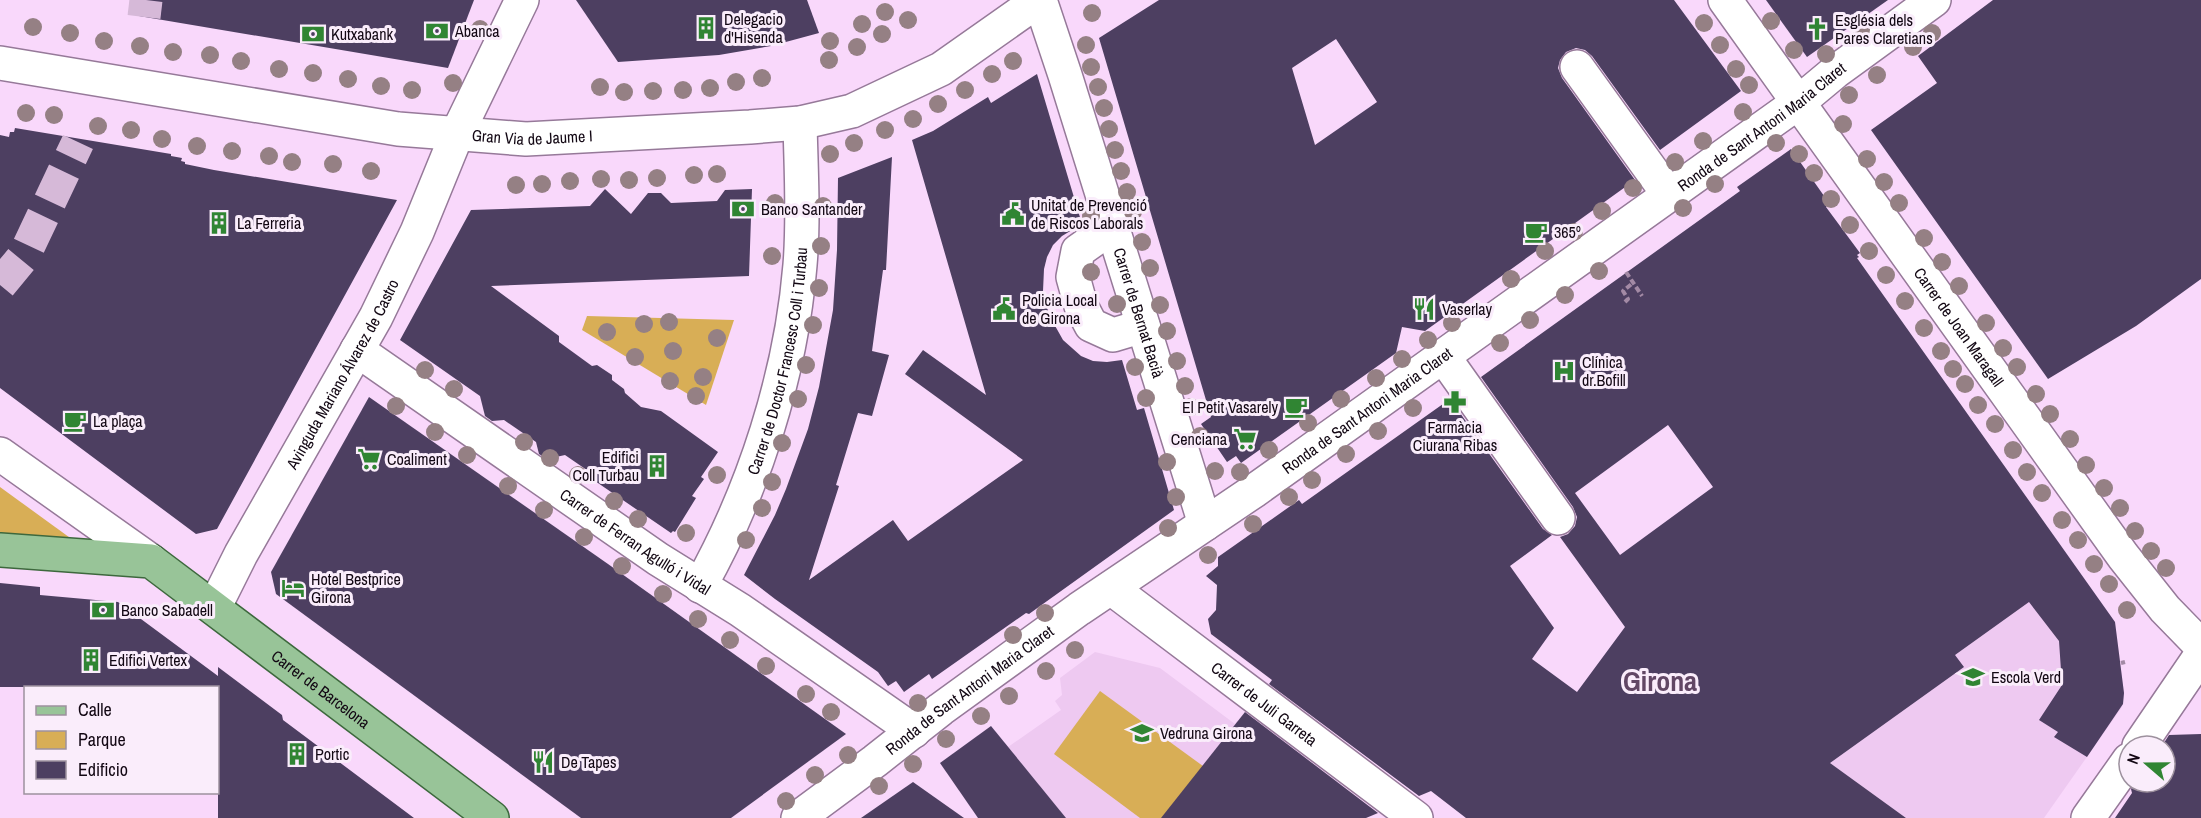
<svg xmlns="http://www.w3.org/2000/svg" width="2201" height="818" font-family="'Archivo Narrow',sans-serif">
	<rect width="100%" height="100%" fill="#f9d8fb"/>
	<!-- built -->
	<g fill="#eec9f1">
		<path d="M 2048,527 L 2115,622 L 2124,694 L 2122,707 L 2044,818 L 1906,818 L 1820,756 L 1913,625 Z"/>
		<path d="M 1095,652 L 1160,668 L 1235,724 L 1238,720 L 1267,741 L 1209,818 L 1062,818 L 1064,816 L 1008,747 L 1061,710 L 1055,701 L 1062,695 L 1060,678 Z"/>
	</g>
	<!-- green -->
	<g fill="#d8ae56">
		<path d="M 587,316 L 734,320 L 706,405 L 582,330 Z"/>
		<path d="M 0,487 L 73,540 L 0,533 Z"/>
		<path d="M 1100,691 L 1218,777 L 1188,818 L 1140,818 L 1054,754 Z"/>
	</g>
	<!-- building -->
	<g fill="#4d3f61" fill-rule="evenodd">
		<path d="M 140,0 L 474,0 L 448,68 L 139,16 Z"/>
		<path d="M 576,0 L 807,0 L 819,33 L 771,46 L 719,55 L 618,62 Z"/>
		<path d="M 1159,0 L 1674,0 L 1741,91 L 1660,150 L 1592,56 L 1585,50 L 1576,48 L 1566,52 L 1560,60 L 1558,68 L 1562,78 L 1635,180 L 1425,331 L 1402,327 L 1396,353 L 1241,463 L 1236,456 L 1227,462 L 1201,424 L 1211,417 L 1099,38 ZM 1336,39 L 1377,102 L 1315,145 L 1292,68 Z"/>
		<path d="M 1766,0 L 1888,0 L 1807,57 Z"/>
		<path d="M 1993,0 L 2201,0 L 2201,279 L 2136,326 L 2048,379 L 1871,130 L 1937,83 L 1918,56 Z"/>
		<path d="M 1037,74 L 1082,224 L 1062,236 L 1053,245 L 1047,257 L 1044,269 L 1043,291 L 1049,315 L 1063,340 L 1081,356 L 1093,361 L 1107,362 L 1122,360 L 1137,410 L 1144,408 L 1174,510 L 1029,614 L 1026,613 L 932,679 L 929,674 L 904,692 L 896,681 L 888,686 L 878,672 L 775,599 L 744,575 L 775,515 L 786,489 L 808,429 L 819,387 L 833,310 L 837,250 L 838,178 L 892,157 L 886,270 L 883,270 L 872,351 L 889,355 L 872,416 L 858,413 L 836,485 L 839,486 L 809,580 L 893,520 L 908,541 L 1023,460 L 905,374 L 923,350 L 986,395 L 912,140 L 933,131 L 988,97 L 991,103 Z"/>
		<path d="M 15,128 L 171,154 L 171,156 L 182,158 L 181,161 L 185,162 L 185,164 L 214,170 L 397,200 L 217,529 L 196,534 L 0,388 L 0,135 L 9,137 L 10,132 L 14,132 Z"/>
		<path d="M 1791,149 L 1829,203 L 1826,207 L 1860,253 L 1857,255 L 1859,257 L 1857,258 L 2115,622 L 2124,693 L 2123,704 L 2087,757 L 2054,737 L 2058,732 L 2039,720 L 2062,685 L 2059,641 L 2029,602 L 1955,655 L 1964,667 L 1830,763 L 1906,818 L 1466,818 L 1431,791 L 1419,796 L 1269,684 L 1272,680 L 1211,634 L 1208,619 L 1216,610 L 1217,585 L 1206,576 L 1218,566 L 1218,557 L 1299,500 L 1302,504 L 1450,399 L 1543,529 L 1552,535 L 1510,566 L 1554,628 L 1532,659 L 1577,692 L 1625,627 L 1560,537 L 1568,534 L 1575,526 L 1577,517 L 1573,507 L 1481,377 L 1740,191 L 1737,187 ZM 1668,425 L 1713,487 L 1620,555 L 1575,493 Z"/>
		<path d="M 605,189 L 631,214 L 648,193 L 661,193 L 671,203 L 717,201 L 725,190 L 752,189 L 749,276 L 491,286 L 559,336 L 559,342 L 592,366 L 597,365 L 612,375 L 612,380 L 624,389 L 625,393 L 641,407 L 661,411 L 718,452 L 701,477 L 704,479 L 692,496 L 696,498 L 675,532 L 673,531 L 671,533 L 595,481 L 597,477 L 565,455 L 547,459 L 539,454 L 536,442 L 504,420 L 492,421 L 485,416 L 480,396 L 400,340 L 471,210 L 590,206 Z"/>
		<path d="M 369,397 L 608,564 L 846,734 L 731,818 L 581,818 L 276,594 L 271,572 Z"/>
		<path d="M 0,583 L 40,587 L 40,595 L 118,602 L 218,676 L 218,667 L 282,715 L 283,720 L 414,818 L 218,818 L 218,687 L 0,687 Z"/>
		<path d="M 1245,712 L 1378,813 L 1366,818 L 1161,818 Z"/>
		<path d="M 991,726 L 1066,818 L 978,818 L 940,763 Z"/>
		<path d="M 2201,734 L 2201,818 L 2115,818 L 2132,793 L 2131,789 L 2136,782 L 2165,782 L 2165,746 L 2162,746 L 2169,735 Z"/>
		<path d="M 913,782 L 964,818 L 861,818 Z"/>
	</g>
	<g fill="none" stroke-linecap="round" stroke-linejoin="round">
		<!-- minor-tunnel -->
		<g stroke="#d6b9d8" stroke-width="33" stroke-dasharray="33 16" stroke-linecap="butt">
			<path d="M 144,17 L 146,0"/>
			<path d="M 0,285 L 24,256 L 78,142"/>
		</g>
		<!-- minor casing -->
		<g stroke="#967999" stroke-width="36">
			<g id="minor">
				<path id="s1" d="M 1040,0 L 1065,75 L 1205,524"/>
				<path id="s2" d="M 1725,0 L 2123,556 L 2165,609 L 2201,646"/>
				<path id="s3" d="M 0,63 L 398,129 L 526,139 L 750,127 L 800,123 L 852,111 L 941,69 L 1039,0"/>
				<path d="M 1577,67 L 1669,195"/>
				<path d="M 1112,227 L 1078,251 L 1073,277 L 1081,306 L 1091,325 L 1113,335 L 1143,326"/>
				<path id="s4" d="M 357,350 L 658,559 L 740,610 L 914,731"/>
				<path d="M 1443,356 L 1558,518"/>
				<path d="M 0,454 L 151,561"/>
				<path id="s5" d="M 700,586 C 754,490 791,375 800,265 C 804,218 801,170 800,123"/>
				<path id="s6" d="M 1111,588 L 1416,818"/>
				<path id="s7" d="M 214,608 L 241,554 L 376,317 L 417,232 L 457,134 L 522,0"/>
				<path d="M 2139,746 L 2201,655"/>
				<path id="s8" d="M 798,818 L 875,761 L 941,709 L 1079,609 L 1254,491 L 1799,102 L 1835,72 L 1934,0"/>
				<path d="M 2088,818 L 2129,760"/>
			</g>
		</g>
		<!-- major casing -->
		<g stroke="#3d683d" stroke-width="36">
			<g id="major">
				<path id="s9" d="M 0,550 L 151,561 L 492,818"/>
			</g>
		</g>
		<!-- path -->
		<g stroke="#a38aa5" stroke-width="4" stroke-dasharray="6 3" stroke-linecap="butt">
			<path d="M 1626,272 L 1642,296"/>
			<path d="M 1625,302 L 1628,299 L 1623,291 L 1633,283"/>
			<path d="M 2121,663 L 2125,662"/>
		</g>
		<!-- minor -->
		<use href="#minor" stroke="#fff" stroke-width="33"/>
		<!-- major -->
		<use href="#major" stroke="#98c498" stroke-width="33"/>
	</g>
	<!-- trees -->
	<g fill="#958084">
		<circle cx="885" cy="12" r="9"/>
		<circle cx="1092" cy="13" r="9"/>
		<circle cx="908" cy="20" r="9"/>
		<circle cx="1771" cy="21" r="9"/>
		<circle cx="1704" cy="23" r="9"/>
		<circle cx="862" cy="24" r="9"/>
		<circle cx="33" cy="27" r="9"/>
		<circle cx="480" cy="29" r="9"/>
		<circle cx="1861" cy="30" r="9"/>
		<circle cx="70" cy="33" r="9"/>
		<circle cx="1932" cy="33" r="9"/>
		<circle cx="882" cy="34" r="9"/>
		<circle cx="104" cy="41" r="9"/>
		<circle cx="830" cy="41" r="9"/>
		<circle cx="1086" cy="45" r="9"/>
		<circle cx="1720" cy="45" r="9"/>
		<circle cx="140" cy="46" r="9"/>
		<circle cx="857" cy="47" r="9"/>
		<circle cx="1913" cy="47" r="9"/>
		<circle cx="1794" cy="50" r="9"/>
		<circle cx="173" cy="52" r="9"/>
		<circle cx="1826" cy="54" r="9"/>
		<circle cx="210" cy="55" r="9"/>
		<circle cx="829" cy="60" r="9"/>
		<circle cx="241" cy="61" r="9"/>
		<circle cx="1013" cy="61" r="9"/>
		<circle cx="1091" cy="67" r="9"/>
		<circle cx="279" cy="69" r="9"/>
		<circle cx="1736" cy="69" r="9"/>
		<circle cx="313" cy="73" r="9"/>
		<circle cx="992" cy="74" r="9"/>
		<circle cx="1877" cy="75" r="9"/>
		<circle cx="762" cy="78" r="9"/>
		<circle cx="348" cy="79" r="9"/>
		<circle cx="736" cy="82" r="9"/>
		<circle cx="453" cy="83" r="9"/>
		<circle cx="1749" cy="85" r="9"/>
		<circle cx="381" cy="86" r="9"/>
		<circle cx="600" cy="87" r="9"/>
		<circle cx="1098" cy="87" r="9"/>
		<circle cx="710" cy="88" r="9"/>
		<circle cx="412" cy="90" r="9"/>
		<circle cx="683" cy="90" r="9"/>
		<circle cx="965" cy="90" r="9"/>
		<circle cx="653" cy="91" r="9"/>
		<circle cx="624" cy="92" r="9"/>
		<circle cx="1849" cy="95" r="9"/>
		<circle cx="938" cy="104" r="9"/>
		<circle cx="1104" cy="108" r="9"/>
		<circle cx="1743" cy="112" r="9"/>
		<circle cx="26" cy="113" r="9"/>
		<circle cx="54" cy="115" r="9"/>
		<circle cx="913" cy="119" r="9"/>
		<circle cx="1843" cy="124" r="9"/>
		<circle cx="98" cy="126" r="9"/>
		<circle cx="1109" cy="129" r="9"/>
		<circle cx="131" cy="130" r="9"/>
		<circle cx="885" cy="130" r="9"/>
		<circle cx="162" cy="139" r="9"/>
		<circle cx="1703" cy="141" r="9"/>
		<circle cx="854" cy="143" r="9"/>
		<circle cx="1776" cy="143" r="9"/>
		<circle cx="197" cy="146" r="9"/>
		<circle cx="1115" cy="150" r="9"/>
		<circle cx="232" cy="151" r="9"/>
		<circle cx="830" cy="154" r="9"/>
		<circle cx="1799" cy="154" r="9"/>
		<circle cx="269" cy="156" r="9"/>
		<circle cx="1867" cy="159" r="9"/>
		<circle cx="292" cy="162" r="9"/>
		<circle cx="1675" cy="162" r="9"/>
		<circle cx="333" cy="164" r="9"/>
		<circle cx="371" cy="171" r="9"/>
		<circle cx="1121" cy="171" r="9"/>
		<circle cx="1814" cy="173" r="9"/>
		<circle cx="717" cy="174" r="9"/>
		<circle cx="694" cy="175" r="9"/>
		<circle cx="657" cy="178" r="9"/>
		<circle cx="601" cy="179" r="9"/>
		<circle cx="629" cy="180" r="9"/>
		<circle cx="570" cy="181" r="9"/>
		<circle cx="1884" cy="182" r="9"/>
		<circle cx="542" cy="184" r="9"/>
		<circle cx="1715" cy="184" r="9"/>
		<circle cx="516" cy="185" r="9"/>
		<circle cx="1633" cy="188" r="9"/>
		<circle cx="1127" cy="192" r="9"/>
		<circle cx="1831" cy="199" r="9"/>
		<circle cx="775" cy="203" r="9"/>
		<circle cx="1899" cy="203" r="9"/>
		<circle cx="823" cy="206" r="9"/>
		<circle cx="1683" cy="208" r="9"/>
		<circle cx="1602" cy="211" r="9"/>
		<circle cx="1133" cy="212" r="9"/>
		<circle cx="1091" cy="216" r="9"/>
		<circle cx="1850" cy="225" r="9"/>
		<circle cx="1574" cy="232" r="9"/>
		<circle cx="1924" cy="238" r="9"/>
		<circle cx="1142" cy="242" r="9"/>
		<circle cx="821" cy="246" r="9"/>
		<circle cx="1545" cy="251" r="9"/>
		<circle cx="1869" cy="251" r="9"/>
		<circle cx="772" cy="256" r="9"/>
		<circle cx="1942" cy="262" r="9"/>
		<circle cx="1150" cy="268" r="9"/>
		<circle cx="1599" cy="271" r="9"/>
		<circle cx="1091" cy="272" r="9"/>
		<circle cx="1886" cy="275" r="9"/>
		<circle cx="1511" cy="279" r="9"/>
		<circle cx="1959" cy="286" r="9"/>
		<circle cx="819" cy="288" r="9"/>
		<circle cx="1565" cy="295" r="9"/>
		<circle cx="1905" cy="301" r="9"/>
		<circle cx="1117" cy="304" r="9"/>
		<circle cx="1160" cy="305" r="9"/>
		<circle cx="1530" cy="320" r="9"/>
		<circle cx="669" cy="322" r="9"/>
		<circle cx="1452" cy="323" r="9"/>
		<circle cx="1986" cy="323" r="9"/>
		<circle cx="644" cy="324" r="9"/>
		<circle cx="813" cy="325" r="9"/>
		<circle cx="1924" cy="328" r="9"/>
		<circle cx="1167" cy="331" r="9"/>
		<circle cx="607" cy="332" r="9"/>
		<circle cx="717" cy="338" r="9"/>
		<circle cx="1428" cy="340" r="9"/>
		<circle cx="1500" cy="343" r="9"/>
		<circle cx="2003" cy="348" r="9"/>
		<circle cx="673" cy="351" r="9"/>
		<circle cx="1941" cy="351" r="9"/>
		<circle cx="635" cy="357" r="9"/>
		<circle cx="1402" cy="359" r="9"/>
		<circle cx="1177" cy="361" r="9"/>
		<circle cx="806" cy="365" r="9"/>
		<circle cx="1135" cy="367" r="9"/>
		<circle cx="2017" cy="367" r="9"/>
		<circle cx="1953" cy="369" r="9"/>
		<circle cx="425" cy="370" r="9"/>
		<circle cx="703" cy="377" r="9"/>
		<circle cx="1376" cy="378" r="9"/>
		<circle cx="670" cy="381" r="9"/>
		<circle cx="1965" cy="384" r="9"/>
		<circle cx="1185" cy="386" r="9"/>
		<circle cx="454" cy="389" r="9"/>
		<circle cx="2036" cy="394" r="9"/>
		<circle cx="696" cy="396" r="9"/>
		<circle cx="1146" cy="398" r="9"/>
		<circle cx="798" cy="399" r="9"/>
		<circle cx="1341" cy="399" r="9"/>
		<circle cx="1978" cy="405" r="9"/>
		<circle cx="396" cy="406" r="9"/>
		<circle cx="1191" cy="407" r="9"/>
		<circle cx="1413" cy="408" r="9"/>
		<circle cx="2050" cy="414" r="9"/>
		<circle cx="1308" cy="423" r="9"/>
		<circle cx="1995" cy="424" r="9"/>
		<circle cx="1378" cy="431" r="9"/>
		<circle cx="435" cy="432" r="9"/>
		<circle cx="1200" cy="436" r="9"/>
		<circle cx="2070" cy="439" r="9"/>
		<circle cx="524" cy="442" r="9"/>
		<circle cx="782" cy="443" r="9"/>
		<circle cx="1269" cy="450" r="9"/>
		<circle cx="2013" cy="450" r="9"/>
		<circle cx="1346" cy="454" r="9"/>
		<circle cx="467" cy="455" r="9"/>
		<circle cx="550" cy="458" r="9"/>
		<circle cx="1167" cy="462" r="9"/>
		<circle cx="2086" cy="465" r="9"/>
		<circle cx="1215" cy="471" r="9"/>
		<circle cx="1240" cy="472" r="9"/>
		<circle cx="2027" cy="472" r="9"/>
		<circle cx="578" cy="475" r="9"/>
		<circle cx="717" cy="475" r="9"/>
		<circle cx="1312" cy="480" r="9"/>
		<circle cx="772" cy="482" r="9"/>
		<circle cx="508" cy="486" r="9"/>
		<circle cx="2104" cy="488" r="9"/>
		<circle cx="2042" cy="493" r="9"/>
		<circle cx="1176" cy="497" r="9"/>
		<circle cx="1289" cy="497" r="9"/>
		<circle cx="614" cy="501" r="9"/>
		<circle cx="762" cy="508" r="9"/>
		<circle cx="2120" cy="508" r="9"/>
		<circle cx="544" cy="510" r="9"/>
		<circle cx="638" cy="519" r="9"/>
		<circle cx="2062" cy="520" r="9"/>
		<circle cx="1253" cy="524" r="9"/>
		<circle cx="1168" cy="528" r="9"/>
		<circle cx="2135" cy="531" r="9"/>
		<circle cx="686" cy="533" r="9"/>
		<circle cx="584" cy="537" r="9"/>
		<circle cx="746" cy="540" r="9"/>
		<circle cx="2078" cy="540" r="9"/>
		<circle cx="2151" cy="551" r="9"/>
		<circle cx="1208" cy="555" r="9"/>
		<circle cx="2094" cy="564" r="9"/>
		<circle cx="622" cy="566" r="9"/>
		<circle cx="2166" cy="568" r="9"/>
		<circle cx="2109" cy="584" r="9"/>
		<circle cx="663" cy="594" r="9"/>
		<circle cx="2127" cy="610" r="9"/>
		<circle cx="1045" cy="613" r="9"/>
		<circle cx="698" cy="619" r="9"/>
		<circle cx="1013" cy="635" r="9"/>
		<circle cx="730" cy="640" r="9"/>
		<circle cx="1075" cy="650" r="9"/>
		<circle cx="766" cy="666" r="9"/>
		<circle cx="1046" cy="671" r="9"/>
		<circle cx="806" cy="694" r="9"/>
		<circle cx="1009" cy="696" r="9"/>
		<circle cx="918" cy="703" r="9"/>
		<circle cx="831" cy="712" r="9"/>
		<circle cx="981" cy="716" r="9"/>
		<circle cx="946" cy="739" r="9"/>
		<circle cx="848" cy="755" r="9"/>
		<circle cx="913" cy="764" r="9"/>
		<circle cx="815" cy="775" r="9"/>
		<circle cx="879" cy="786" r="9"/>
		<circle cx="786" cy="801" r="9"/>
	</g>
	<!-- icons -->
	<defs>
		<g id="building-bare" transform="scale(1.8)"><path d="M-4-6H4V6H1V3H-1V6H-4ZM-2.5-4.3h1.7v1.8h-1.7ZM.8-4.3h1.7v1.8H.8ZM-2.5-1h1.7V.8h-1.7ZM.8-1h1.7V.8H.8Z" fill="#308533" stroke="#faedfb" stroke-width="2.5" paint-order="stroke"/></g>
		<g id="church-bare" transform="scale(1.8)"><path d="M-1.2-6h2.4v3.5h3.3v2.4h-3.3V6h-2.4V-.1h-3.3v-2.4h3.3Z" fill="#308533" stroke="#faedfb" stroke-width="2.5" paint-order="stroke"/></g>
		<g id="bank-bare" transform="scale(1.8)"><path d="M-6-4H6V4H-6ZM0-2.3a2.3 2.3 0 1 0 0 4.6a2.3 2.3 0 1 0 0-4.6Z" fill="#308533" stroke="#faedfb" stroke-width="2.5" paint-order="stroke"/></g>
		<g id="civic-bare" transform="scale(1.8)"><path d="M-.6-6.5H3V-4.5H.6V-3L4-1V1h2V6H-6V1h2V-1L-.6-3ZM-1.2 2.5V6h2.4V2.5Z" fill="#308533" stroke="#faedfb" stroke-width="2.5" paint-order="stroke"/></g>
		<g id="cafe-bare" transform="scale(1.8)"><path d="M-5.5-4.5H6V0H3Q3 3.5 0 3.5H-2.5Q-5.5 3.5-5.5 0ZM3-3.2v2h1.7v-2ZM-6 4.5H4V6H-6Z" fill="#308533" stroke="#faedfb" stroke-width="2.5" paint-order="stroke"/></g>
		<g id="restaurant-bare" transform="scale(1.8)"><path d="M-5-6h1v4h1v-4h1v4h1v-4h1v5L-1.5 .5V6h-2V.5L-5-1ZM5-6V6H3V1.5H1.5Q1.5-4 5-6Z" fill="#308533" stroke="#faedfb" stroke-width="2.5" paint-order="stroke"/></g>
		<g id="hospital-bare" transform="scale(1.8)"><path d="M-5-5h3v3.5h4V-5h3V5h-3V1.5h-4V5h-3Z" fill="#308533" stroke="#faedfb" stroke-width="2.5" paint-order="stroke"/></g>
		<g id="pharmacy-bare" transform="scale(1.8)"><path d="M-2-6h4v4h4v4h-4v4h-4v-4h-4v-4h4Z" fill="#308533" stroke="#faedfb" stroke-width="2.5" paint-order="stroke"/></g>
		<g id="supermarket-bare" transform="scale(1.8)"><path d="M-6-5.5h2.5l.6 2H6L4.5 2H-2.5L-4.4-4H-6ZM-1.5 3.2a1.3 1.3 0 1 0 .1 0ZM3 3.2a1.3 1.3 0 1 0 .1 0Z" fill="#308533" stroke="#faedfb" stroke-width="2.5" paint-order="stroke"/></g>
		<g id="hotel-bare" transform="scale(1.8)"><path d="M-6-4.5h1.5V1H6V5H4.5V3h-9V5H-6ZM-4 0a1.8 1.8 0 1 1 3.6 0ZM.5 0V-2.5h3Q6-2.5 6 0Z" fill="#308533" stroke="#faedfb" stroke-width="2.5" paint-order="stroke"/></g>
		<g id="school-bare" transform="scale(1.8)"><path d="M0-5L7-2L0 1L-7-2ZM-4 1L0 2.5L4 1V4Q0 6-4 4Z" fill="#308533" stroke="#faedfb" stroke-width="2.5" paint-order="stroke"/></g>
	</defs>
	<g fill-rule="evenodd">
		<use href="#building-bare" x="706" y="28"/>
		<use href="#church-bare" x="1817" y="29"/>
		<use href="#bank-bare" x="437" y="31"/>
		<use href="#bank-bare" x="313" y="34"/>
		<use href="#bank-bare" x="743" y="209"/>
		<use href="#civic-bare" x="1013" y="214"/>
		<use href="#building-bare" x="219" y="223"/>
		<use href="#cafe-bare" x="1536" y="232"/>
		<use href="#civic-bare" x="1004" y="309"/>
		<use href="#restaurant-bare" x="1424" y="309"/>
		<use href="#hospital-bare" x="1564" y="371"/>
		<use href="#pharmacy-bare" x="1455" y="402"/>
		<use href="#cafe-bare" x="1296" y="407"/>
		<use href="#cafe-bare" x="75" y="421"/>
		<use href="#supermarket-bare" x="1245" y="439"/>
		<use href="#supermarket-bare" x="369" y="459"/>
		<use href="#building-bare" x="657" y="466"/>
		<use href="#hotel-bare" x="293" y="588"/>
		<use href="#bank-bare" x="103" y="610"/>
		<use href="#building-bare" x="91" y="660"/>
		<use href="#school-bare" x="1973" y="677"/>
		<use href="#school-bare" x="1142" y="733"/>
		<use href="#building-bare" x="297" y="754"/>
		<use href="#restaurant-bare" x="543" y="762"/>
	</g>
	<g text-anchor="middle" stroke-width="6" stroke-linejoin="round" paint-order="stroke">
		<!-- poi labels -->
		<g font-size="16" fill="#120713" stroke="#faedfb" text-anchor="start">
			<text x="724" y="25">Delegacio<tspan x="724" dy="18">d'Hisenda</tspan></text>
			<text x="1835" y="26">Església dels<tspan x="1835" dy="18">Pares Claretians</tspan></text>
			<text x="455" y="37">Abanca</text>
			<text x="331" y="40">Kutxabank</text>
			<text x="1031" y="211">Unitat de Prevenció<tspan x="1031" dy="18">de Riscos Laborals</tspan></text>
			<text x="761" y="215">Banco Santander</text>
			<text x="237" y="229">La Ferreria</text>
			<text x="1554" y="238">365º</text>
			<text x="1022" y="306">Policia Local<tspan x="1022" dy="18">de Girona</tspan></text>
			<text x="1442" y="315">Vaserlay</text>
			<text x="1582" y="368">Clínica<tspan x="1582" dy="18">dr.Bofill</tspan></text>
			<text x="1278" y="413" text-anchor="end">El Petit Vasarely</text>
			<text x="93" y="427">La plaça</text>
			<text x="1455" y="433" text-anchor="middle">Farmàcia<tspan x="1455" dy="18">Ciurana Ribas</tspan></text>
			<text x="1227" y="445" text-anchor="end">Cenciana</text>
			<text x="639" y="463" text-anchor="end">Edifici<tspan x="639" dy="18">Coll Turbau</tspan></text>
			<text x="387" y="465">Coaliment</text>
			<text x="311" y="585">Hotel Bestprice<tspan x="311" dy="18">Girona</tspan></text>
			<text x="121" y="616">Banco Sabadell</text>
			<text x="109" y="666">Edifici Vertex</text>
			<text x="1991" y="683">Escola Verd</text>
			<text x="1160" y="739">Vedruna Girona</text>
			<text x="315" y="760">Portic</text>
			<text x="561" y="768">De Tapes</text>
		</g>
		<!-- street labels -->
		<g font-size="16" fill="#120713" stroke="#faedfb">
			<text dy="6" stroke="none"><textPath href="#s8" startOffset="1186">Ronda de Sant Antoni Maria Claret</textPath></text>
			<text dy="6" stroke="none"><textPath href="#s3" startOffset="538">Gran Via de Jaume I</textPath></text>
			<text dy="6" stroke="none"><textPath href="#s1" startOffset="328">Carrer de Bernat Bacià</textPath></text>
			<text dy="6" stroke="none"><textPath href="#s2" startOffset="402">Carrer de Joan Maragall</textPath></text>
			<text dy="6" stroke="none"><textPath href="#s5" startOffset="240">Carrer de Doctor Francesc Coll i Turbau</textPath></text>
			<text dy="6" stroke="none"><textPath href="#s7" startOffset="267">Avinguda Mariano Álvarez de Castro</textPath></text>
			<text dy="6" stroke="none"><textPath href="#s8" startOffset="700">Ronda de Sant Antoni Maria Claret</textPath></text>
			<text dy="6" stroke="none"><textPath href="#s4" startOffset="338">Carrer de Ferran Agulló i Vidal</textPath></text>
			<text dy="6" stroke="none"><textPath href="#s9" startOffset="364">Carrer de Barcelona</textPath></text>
			<text dy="6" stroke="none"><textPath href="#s8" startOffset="214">Ronda de Sant Antoni Maria Claret</textPath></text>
			<text dy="6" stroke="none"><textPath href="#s6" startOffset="192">Carrer de Juli Garreta</textPath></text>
		</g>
		<!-- town labels -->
		<g font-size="28" font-weight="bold" fill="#624765" stroke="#faedfb">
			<text x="1660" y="691">Girona</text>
		</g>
	</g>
	<!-- legend -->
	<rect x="24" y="686" width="195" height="108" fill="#faedfb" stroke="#9d919e" stroke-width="1.5"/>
	<rect x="36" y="706" width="30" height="9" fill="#98c498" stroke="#9d919e" stroke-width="1.5"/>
	<text x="78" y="716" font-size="18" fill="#120713">Calle</text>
	<rect x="36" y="731" width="30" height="18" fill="#d8ae56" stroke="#9d919e" stroke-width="1.5"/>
	<text x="78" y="746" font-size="18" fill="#120713">Parque</text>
	<rect x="36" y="761" width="30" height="18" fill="#4d3f61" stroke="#9d919e" stroke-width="1.5"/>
	<text x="78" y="776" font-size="18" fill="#120713">Edificio</text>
	<!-- north arrow -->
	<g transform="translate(2147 764) rotate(290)"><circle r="28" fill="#faedfb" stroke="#9d919e" stroke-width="1.5"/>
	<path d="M0-4.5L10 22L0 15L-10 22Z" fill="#308533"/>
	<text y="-9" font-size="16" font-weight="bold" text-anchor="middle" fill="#120713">N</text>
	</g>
</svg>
